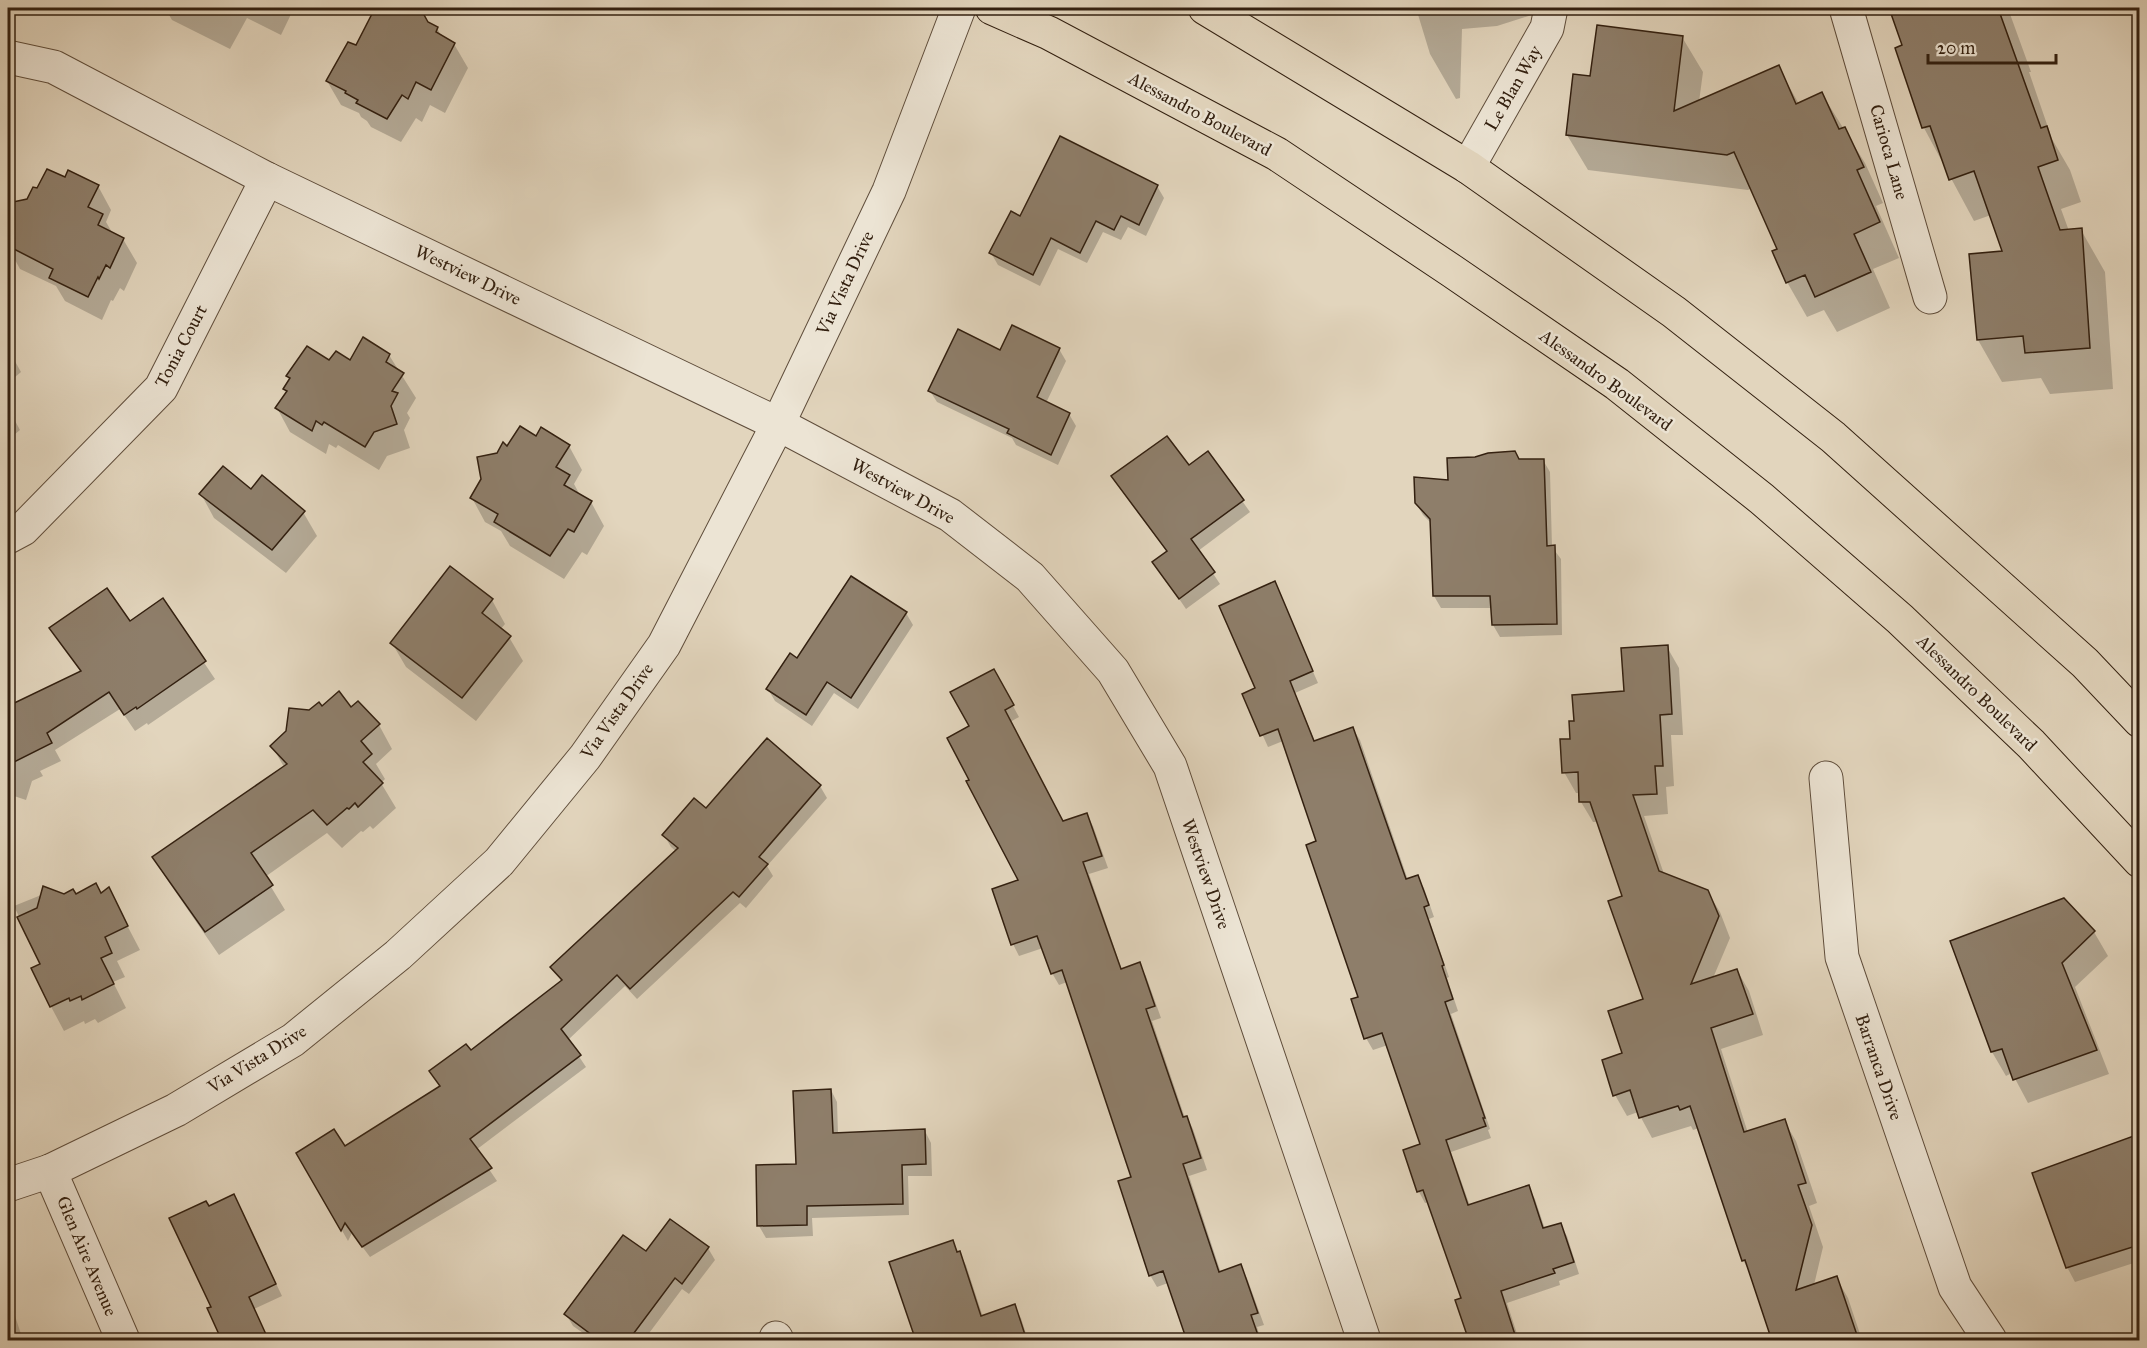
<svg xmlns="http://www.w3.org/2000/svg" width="2147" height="1348" font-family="'IM FELL Great Primer',serif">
	<rect width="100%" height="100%" fill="#e2d5bd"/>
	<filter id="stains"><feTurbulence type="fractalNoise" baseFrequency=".00333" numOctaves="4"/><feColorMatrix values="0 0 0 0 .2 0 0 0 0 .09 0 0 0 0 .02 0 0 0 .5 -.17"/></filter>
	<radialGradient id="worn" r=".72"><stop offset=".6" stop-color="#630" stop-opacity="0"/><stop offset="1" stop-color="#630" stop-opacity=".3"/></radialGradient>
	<!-- shadow -->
	<g fill="#0003">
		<path d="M 165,8 L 294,8 L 281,35 L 247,18 L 230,49 L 172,20 Z"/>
		<path d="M 377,8 L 394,8 L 400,10 L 412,8 L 422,14 L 428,24 L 437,28 L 442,37 L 454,44 L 468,68 L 445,113 L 430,105 L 422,122 L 416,118 L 401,142 L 371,127 L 367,121 L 361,117 L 359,113 L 341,105 L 327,81 L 357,47 Z"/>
		<path d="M 1416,8 L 1536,8 L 1538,13 L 1497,26 L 1462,29 L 1460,98 L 1456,99 L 1430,54 Z"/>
		<path d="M 1891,8 L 2015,8 L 2016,12 L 2010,14 L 2031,72 L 2029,72 L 2052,139 L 2070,170 L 2081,202 L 2061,209 L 2069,231 L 2081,230 L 2105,272 L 2113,389 L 2050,394 L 2041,378 L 2002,382 L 1978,340 L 1971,255 L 2004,252 L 1991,215 L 1974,221 L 1924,128 L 1897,48 L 1904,46 Z"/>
		<path d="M 1682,37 L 1703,72 L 1699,102 L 1778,67 L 1799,104 L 1822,94 L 1865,163 L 1883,203 L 1876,206 L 1899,258 L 1873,269 L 1890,308 L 1837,332 L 1824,310 L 1807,317 L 1787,282 L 1779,249 L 1752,188 L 1748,190 L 1588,170 L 1567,135 L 1591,78 Z"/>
		<path d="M 66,179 L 98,186 L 111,210 L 106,222 L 113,234 L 123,239 L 137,263 L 124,291 L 120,288 L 113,301 L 111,300 L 102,320 L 65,301 L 56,286 L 20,269 L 8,247 L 10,238 L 8,234 L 8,226 L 16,203 L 28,201 L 38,190 Z"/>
		<path d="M 1157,186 L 1164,198 L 1146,236 L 1128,227 L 1121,240 L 1103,232 L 1087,263 L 1058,249 L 1040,286 L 998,265 L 991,253 L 1021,218 Z"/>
		<path d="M 8,349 L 21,372 L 8,383 Z"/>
		<path d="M 1059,349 L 1066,361 L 1046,403 L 1069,414 L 1076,426 L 1058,465 L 1016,445 L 1012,438 L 937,402 L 930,391 L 1001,352 Z"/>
		<path d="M 389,355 L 416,398 L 407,413 L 410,418 L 404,430 L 410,448 L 387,456 L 379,470 L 338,445 L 336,448 L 329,444 L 326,454 L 290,432 L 277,408 L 287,392 L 285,389 L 291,380 L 288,376 L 329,362 L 350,362 Z"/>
		<path d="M 8,408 L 20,430 L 8,440 Z"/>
		<path d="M 537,438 L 569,446 L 582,470 L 574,484 L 581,497 L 591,502 L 604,526 L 587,555 L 582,552 L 564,579 L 510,546 L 501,531 L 485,522 L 472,498 L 498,454 L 508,448 Z"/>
		<path d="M 1208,453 L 1250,512 L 1198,551 L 1220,584 L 1186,609 L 1154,562 L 1167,552 L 1120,488 L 1188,467 Z"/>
		<path d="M 1518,460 L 1543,460 L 1550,472 L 1552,547 L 1561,559 L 1562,635 L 1500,637 L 1493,625 L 1492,608 L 1441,608 L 1434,596 L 1432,524 L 1423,515 L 1416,503 L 1449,482 Z"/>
		<path d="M 201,494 L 303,512 L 317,536 L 286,573 L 214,518 Z"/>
		<path d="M 1274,583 L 1318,683 L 1295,693 L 1315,742 L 1353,729 L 1360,740 L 1408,880 L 1417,877 L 1424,888 L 1434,917 L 1429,919 L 1449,977 L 1447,978 L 1458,1011 L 1451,1014 L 1490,1129 L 1488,1130 L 1491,1138 L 1451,1152 L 1470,1206 L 1528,1187 L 1535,1199 L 1545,1229 L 1560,1225 L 1567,1236 L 1579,1274 L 1559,1281 L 1560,1285 L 1507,1303 L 1519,1340 L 1471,1340 L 1463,1299 L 1429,1202 L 1425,1203 L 1419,1192 L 1405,1151 L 1422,1144 L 1388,1045 L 1373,1050 L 1366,1038 L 1360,998 L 1318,842 L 1283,741 L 1268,747 L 1244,694 L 1257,688 Z"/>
		<path d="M 162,600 L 215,679 L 148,725 L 147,723 L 135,731 L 120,709 L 55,750 L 61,761 L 40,771 L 43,776 L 32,781 L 26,800 L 8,794 L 8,691 L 15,704 L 81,672 L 51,628 L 130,623 Z"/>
		<path d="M 492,600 L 505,624 L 500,630 L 509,637 L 523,661 L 476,721 L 406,667 L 392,643 Z"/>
		<path d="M 906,613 L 913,625 L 858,709 L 834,693 L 812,726 L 775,701 L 768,689 L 798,661 Z"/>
		<path d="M 1667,647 L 1679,668 L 1683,735 L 1671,735 L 1674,786 L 1666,787 L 1668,814 L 1644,816 L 1664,874 L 1707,891 L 1720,912 L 1730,938 L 1713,978 L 1737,970 L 1749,991 L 1763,1035 L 1721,1049 L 1748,1133 L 1784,1121 L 1796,1141 L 1817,1203 L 1809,1206 L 1823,1247 L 1814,1285 L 1836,1277 L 1848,1298 L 1862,1340 L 1773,1340 L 1751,1275 L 1743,1260 L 1699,1128 L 1693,1130 L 1691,1126 L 1652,1138 L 1638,1112 L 1627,1116 L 1615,1095 L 1624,1054 L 1645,1000 L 1624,897 L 1598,822 L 1593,822 L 1581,802 L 1580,793 L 1576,793 L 1564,772 L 1575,723 L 1625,693 Z"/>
		<path d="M 1000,682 L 1019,717 L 1010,722 L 1063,822 L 1086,814 L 1093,826 L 1108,868 L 1089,874 L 1122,970 L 1139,964 L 1146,976 L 1161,1018 L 1152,1021 L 1185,1118 L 1187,1117 L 1193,1129 L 1207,1170 L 1189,1176 L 1221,1273 L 1240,1266 L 1247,1278 L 1264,1325 L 1257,1327 L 1261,1340 L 1189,1340 L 1168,1283 L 1157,1287 L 1150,1275 L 1133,1178 L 1067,982 L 1059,985 L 1052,973 L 1043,948 L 1019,956 L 1013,944 L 1020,880 L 971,781 L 971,727 Z"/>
		<path d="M 358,703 L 379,725 L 392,749 L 376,764 L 385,779 L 381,783 L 396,808 L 373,829 L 370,826 L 363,832 L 361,831 L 342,848 L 327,833 L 265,877 L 285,910 L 219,955 L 168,881 L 154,858 L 284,767 L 272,746 L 309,712 L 322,709 L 351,709 Z"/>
		<path d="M 767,740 L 820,786 L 827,798 L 767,866 L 773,876 L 746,908 L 740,903 L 637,999 L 625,986 L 568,1040 L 586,1067 L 476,1150 L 497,1181 L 370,1257 L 352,1233 L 348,1241 L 298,1153 L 345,1148 L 440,1087 L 431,1072 L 471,1052 L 562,982 L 552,967 L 677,852 L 671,847 L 664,835 L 706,810 Z"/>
		<path d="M 108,889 L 140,950 L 117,961 L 125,977 L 113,982 L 126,1008 L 98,1023 L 95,1019 L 85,1024 L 84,1021 L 64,1031 L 31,969 L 42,965 L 14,906 L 51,891 L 64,895 L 76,896 L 101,894 Z"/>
		<path d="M 2064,900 L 2094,932 L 2108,956 L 2075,987 L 2109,1074 L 2028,1103 L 2012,1073 L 2006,1076 L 1992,1052 L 1952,942 Z"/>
		<path d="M 831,1090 L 837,1102 L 838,1134 L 925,1131 L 931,1143 L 932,1176 L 908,1176 L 909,1215 L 812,1218 L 813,1236 L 766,1238 L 759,1226 L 798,1165 Z"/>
		<path d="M 2140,1136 L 2140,1209 L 2137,1209 L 2140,1215 L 2140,1261 L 2075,1282 L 2067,1267 L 2034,1174 Z"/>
		<path d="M 209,1208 L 240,1208 L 282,1296 L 254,1309 L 213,1308 Z"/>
		<path d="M 670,1221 L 708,1248 L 715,1260 L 689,1294 L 682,1289 L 644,1340 L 593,1340 L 573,1326 L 566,1314 L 646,1253 Z"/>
		<path d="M 952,1241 L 966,1265 L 983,1317 L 1014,1306 L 1021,1318 L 1028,1340 L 918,1340 Z"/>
		<path d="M 8,1297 L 10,1301 L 23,1340 L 8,1340 Z"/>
	</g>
	<!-- building -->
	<g fill="#8e7e6a" stroke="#332010" stroke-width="1.5">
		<path d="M 375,8 L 414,8 L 423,13 L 428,22 L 438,27 L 436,32 L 455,43 L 431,90 L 416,82 L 408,99 L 402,95 L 387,119 L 356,103 L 358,100 L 345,93 L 346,91 L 326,81 L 348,42 L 356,45 Z"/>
		<path d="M 1889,8 L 1998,8 L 2041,128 L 2047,126 L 2058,160 L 2038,167 L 2060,230 L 2082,228 L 2090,348 L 2025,353 L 2023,336 L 1977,340 L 1969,254 L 2002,251 L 1974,171 L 1949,180 L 1930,126 L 1922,128 L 1895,48 L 1902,45 Z"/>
		<path d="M 1597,25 L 1683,36 L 1674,111 L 1779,65 L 1796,104 L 1822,92 L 1839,129 L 1845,127 L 1864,167 L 1857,170 L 1880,222 L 1854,234 L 1871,272 L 1815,297 L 1805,275 L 1786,283 L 1772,251 L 1777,249 L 1734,152 L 1727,155 L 1566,135 L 1573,74 L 1590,76 Z"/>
		<path d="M 1060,136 L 1158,185 L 1139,225 L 1121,216 L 1114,230 L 1096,221 L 1080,253 L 1051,238 L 1033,275 L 989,253 L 1011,211 L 1020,216 Z"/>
		<path d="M 47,169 L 65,177 L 68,170 L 99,185 L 88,207 L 103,214 L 98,225 L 124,238 L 110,268 L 106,265 L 99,279 L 98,277 L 88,297 L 49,278 L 53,269 L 8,246 L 8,239 L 14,226 L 8,203 L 27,199 L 33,187 L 37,188 Z"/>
		<path d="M 1012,325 L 1060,348 L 1037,397 L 1070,413 L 1051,455 L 1007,433 L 1009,429 L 928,391 L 958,329 L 1000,350 Z"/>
		<path d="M 363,337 L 390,354 L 386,362 L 404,373 L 392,391 L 398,393 L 391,406 L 397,424 L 374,432 L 365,447 L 324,422 L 322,425 L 316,421 L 312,431 L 275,408 L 287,391 L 283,389 L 290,378 L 286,376 L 307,346 L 329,360 L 336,351 L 350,360 Z"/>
		<path d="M 520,426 L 536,436 L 541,427 L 570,445 L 556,467 L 570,475 L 564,485 L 592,501 L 574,532 L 568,529 L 550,556 L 494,522 L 498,514 L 470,498 L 481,479 L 477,457 L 497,453 L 503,442 L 507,446 Z"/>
		<path d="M 1167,436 L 1189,465 L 1208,451 L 1244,500 L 1191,539 L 1215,572 L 1179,599 L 1152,562 L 1167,551 L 1111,476 Z"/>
		<path d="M 1515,451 L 1519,459 L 1544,459 L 1547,546 L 1555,545 L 1557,624 L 1492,625 L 1490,596 L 1433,596 L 1430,519 L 1415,503 L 1414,477 L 1448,480 L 1447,458 L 1475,457 L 1488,453 Z"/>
		<path d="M 223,466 L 251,489 L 262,475 L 305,511 L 272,550 L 199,494 Z"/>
		<path d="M 450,566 L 493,599 L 482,613 L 511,636 L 462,698 L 390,643 Z"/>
		<path d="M 851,576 L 907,612 L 851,698 L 827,682 L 806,715 L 766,689 L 790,653 L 797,658 Z"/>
		<path d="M 1275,581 L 1313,671 L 1290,681 L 1314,741 L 1353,727 L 1406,879 L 1418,875 L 1429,905 L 1424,907 L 1444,965 L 1442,966 L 1453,999 L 1445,1002 L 1485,1118 L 1483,1118 L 1486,1126 L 1446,1140 L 1468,1205 L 1529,1185 L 1543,1228 L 1561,1223 L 1574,1262 L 1553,1269 L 1555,1273 L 1501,1291 L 1517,1341 L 1469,1341 L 1455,1300 L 1461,1298 L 1423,1190 L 1417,1192 L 1403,1150 L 1420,1144 L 1382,1033 L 1364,1039 L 1351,999 L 1358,997 L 1306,845 L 1316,841 L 1278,729 L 1260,736 L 1242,694 L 1255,688 L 1219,606 Z"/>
		<path d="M 107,588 L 130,621 L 163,598 L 206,661 L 137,709 L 136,707 L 124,715 L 109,692 L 47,733 L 52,743 L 8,765 L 8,706 L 81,671 L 49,628 Z"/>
		<path d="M 1668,645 L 1672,714 L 1660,715 L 1663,766 L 1655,766 L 1657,794 L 1633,795 L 1659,871 L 1708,890 L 1719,916 L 1691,984 L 1737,969 L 1753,1014 L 1711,1028 L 1744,1132 L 1785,1119 L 1806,1183 L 1798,1185 L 1812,1225 L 1796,1290 L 1837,1276 L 1859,1341 L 1772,1341 L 1745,1260 L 1742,1261 L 1690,1106 L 1680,1110 L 1678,1106 L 1639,1118 L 1630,1090 L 1613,1096 L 1602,1060 L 1622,1053 L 1608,1011 L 1643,999 L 1608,901 L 1622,896 L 1590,802 L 1579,802 L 1578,772 L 1562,773 L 1560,739 L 1570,739 L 1569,721 L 1574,721 L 1572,695 L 1624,691 L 1621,648 Z"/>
		<path d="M 994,669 L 1014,705 L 1005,710 L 1063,821 L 1087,813 L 1102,856 L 1083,862 L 1121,969 L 1140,962 L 1155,1006 L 1146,1009 L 1183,1117 L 1187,1116 L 1201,1158 L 1183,1164 L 1219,1272 L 1241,1264 L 1258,1313 L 1251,1315 L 1260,1341 L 1187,1341 L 1163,1271 L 1149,1276 L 1118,1181 L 1131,1177 L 1062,970 L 1051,974 L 1037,936 L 1011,945 L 992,889 L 1018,880 L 966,781 L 969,780 L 947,738 L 969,726 L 950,692 Z"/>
		<path d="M 339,691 L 351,707 L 358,701 L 380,724 L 361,741 L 372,754 L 363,762 L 383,783 L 358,807 L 355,803 L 349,809 L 347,808 L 327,825 L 313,810 L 251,853 L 273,885 L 205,932 L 152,857 L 287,764 L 270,746 L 286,731 L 289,708 L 309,710 L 319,702 L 322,706 Z"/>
		<path d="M 767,738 L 821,785 L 759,857 L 768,864 L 739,897 L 733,892 L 630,989 L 617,975 L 561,1029 L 581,1055 L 470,1139 L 492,1168 L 362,1247 L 345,1223 L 341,1231 L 296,1153 L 334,1129 L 345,1146 L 440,1086 L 429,1071 L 466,1044 L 471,1050 L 562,980 L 550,967 L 678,848 L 662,835 L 694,798 L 706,808 Z"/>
		<path d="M 96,883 L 101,893 L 109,887 L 128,926 L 105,937 L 112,953 L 101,958 L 114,984 L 82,1000 L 81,996 L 70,1001 L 69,998 L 50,1007 L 31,968 L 40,964 L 17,917 L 37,908 L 43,886 L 64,894 L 73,889 L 76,894 Z"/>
		<path d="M 2064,898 L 2095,931 L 2062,963 L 2097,1050 L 2013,1080 L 2002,1049 L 1991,1052 L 1950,941 Z"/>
		<path d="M 831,1089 L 833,1133 L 925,1129 L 926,1164 L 902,1165 L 903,1204 L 807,1206 L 807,1225 L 757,1226 L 756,1165 L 796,1164 L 793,1091 Z"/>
		<path d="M 2139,1134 L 2139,1245 L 2066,1268 L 2032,1173 Z"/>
		<path d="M 234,1194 L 276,1284 L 249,1297 L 269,1341 L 222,1341 L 207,1308 L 211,1307 L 169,1218 L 206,1201 L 209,1206 Z"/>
		<path d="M 670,1219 L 709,1247 L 682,1284 L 675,1278 L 628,1341 L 600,1341 L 564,1314 L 623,1235 L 646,1251 Z"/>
		<path d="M 953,1240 L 957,1252 L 960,1251 L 981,1316 L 1015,1304 L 1027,1341 L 916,1341 L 889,1262 Z"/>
	</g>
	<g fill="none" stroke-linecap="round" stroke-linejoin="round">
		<!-- minor casing -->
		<g stroke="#5f4d3b" stroke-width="35">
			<g id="minor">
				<path d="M 1846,8 L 1930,297"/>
				<path d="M 8,57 L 54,67 L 267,179 L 778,424 L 950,515 L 1030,577 L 1113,671 L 1170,766 L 1364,1340"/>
				<path d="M 1468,167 L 1547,28 L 1551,8"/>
				<path d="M 8,537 L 23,529 L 161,388 L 267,179"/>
				<path d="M 1826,778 L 1842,957 L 1955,1287 L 1990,1340"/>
				<path d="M 50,1171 L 123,1340"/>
				<path d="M 776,1338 L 777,1340"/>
			</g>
		</g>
		<!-- tertiary casing -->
		<g stroke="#5f4d3b" stroke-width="35">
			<path id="tertiary" d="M 8,1185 L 50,1171 L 176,1110 L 293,1040 L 398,955 L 499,862 L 585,757 L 664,645 L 778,424 L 889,191 L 959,8"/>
		</g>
		<!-- primary casing -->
		<g stroke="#332010" stroke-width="35">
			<g id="primary">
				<path d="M 992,8 L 1049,33 L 1277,154 L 1452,271 L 1617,384 L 1762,499 L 1900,619 L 2031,744 L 2140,861"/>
				<path d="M 1205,8 L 1468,167 L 1674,312 L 1833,437 L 2085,663 L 2140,721"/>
			</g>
		</g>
		<!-- minor -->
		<use href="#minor" stroke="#ece4d4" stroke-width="33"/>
		<!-- tertiary -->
		<use href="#tertiary" stroke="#ece4d4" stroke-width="33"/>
		<!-- primary -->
		<use href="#primary" stroke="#e2d5bd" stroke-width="33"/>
	</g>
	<g text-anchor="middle" stroke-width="5" stroke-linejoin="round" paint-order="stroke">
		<!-- street labels -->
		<g font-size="18" fill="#332010" stroke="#ece4d4">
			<text transform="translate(1513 88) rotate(-60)" y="6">Le Blan Way</text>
			<text transform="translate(1200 114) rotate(28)" y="6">Alessandro Boulevard</text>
			<text transform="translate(1889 152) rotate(74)" y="6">Carioca Lane</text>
			<text transform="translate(468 275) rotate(26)" y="6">Westview Drive</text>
			<text transform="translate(845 283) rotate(-65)" y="6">Via Vista Drive</text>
			<text transform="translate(181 346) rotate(-62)" y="6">Tonia Court</text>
			<text transform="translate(1606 380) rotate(36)" y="6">Alessandro Boulevard</text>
			<text transform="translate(903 491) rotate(29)" y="6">Westview Drive</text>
			<text transform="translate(1977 693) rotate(44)" y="6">Alessandro Boulevard</text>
			<text transform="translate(617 711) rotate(-55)" y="6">Via Vista Drive</text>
			<text transform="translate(1206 874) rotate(71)" y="6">Westview Drive</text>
			<text transform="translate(257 1059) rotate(-32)" y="6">Via Vista Drive</text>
			<text transform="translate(1879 1067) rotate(71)" y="6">Barranca Drive</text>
			<text transform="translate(87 1256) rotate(67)" y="6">Glen Aire Avenue</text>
		</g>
	</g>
	<!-- margin -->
	<rect width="2147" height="1348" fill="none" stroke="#e2d5bd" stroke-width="30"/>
	<rect x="9" y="9" width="2129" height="1330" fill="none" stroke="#332010" stroke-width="3"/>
	<rect x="15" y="15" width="2117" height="1318" fill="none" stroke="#332010" stroke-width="1.5"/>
	<!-- scale -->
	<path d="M1928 54v9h128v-9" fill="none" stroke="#332010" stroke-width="3"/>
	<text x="1937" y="54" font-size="18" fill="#332010" stroke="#ece4d4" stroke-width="4.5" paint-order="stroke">20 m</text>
	<rect width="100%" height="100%" filter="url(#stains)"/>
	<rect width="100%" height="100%" fill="url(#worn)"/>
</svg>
